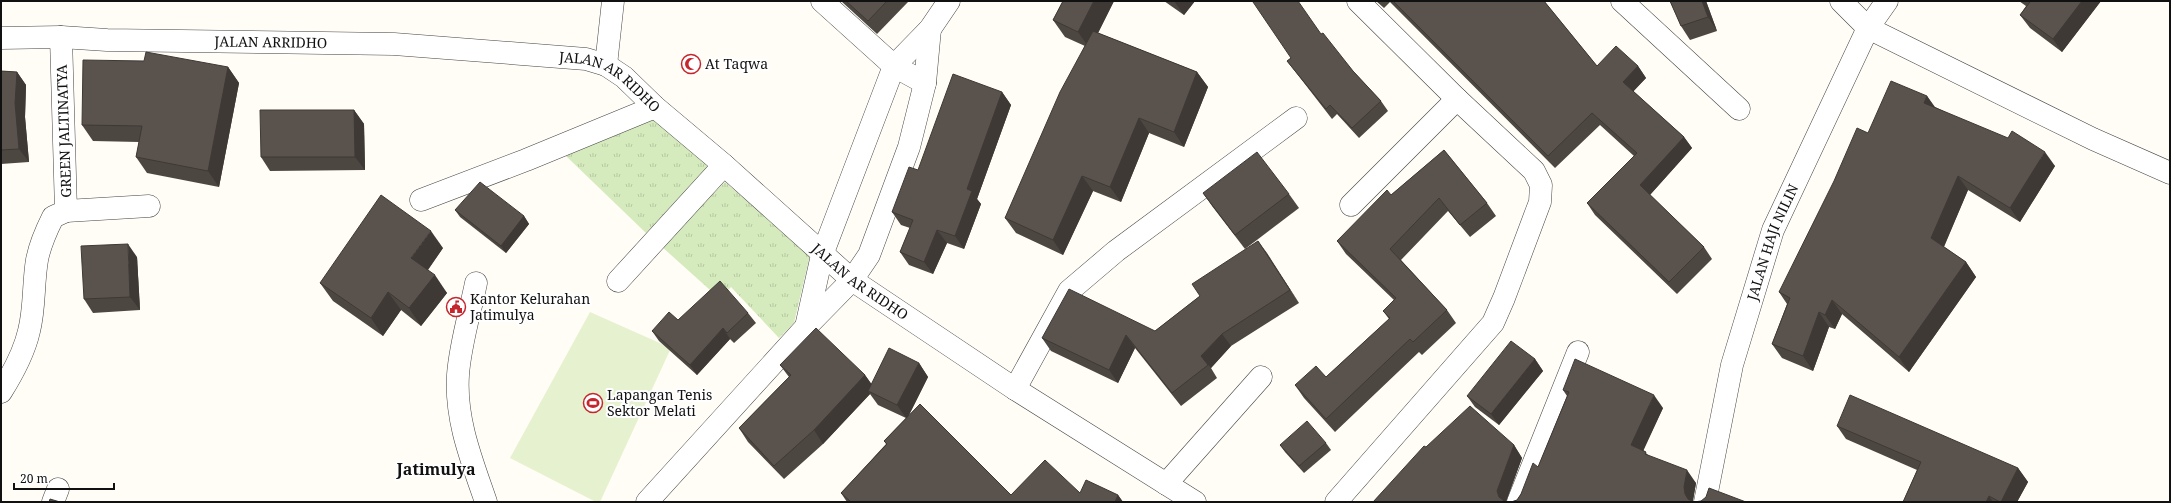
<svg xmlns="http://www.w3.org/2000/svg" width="2171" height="503" font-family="'Noto Serif',serif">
	<defs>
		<pattern id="grass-tufts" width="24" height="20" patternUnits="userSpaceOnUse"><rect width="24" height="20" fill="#d5ebbd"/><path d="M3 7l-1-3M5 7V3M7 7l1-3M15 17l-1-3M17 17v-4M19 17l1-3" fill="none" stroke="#b6c8a1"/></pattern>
	</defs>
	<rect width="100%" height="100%" fill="#fffdf5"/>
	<!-- grass -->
	<g fill="url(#grass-tufts)">
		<path d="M 653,116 L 709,166 L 646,233 L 566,156 Z"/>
		<path d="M 725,182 L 810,255 L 794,323 L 779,338 L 731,287 L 720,299 L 661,246 Z"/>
	</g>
	<!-- pitch -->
	<path fill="#e6f2cf" d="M 590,312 L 671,348 L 600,502 L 596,502 L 510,458 Z"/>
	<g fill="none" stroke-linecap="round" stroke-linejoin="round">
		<!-- minor casing -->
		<g stroke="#444" stroke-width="23">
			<g id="minor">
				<path d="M 822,1 L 894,66 L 925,83"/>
				<path d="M 1622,1 L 1739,109"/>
				<path d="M 1841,1 L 1868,28 L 2093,139 L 2170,173"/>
				<path id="s1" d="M 1,38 L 61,37 L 107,40 L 394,44 L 586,59 L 606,65 L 624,77 L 655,107 L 724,165 L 852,280 L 1015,389 L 1195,502"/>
				<path d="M 606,65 L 613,1"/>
				<path d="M 421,200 L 526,160 L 655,107"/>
				<path d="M 1351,205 L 1457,99"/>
				<path d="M 66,211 L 149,206"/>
				<path d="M 618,281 L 724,165"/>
				<path d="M 476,283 C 470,313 460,345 458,375 C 455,420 472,461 486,502"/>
				<path d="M 806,327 L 822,255 L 894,66 L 930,29 L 949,1"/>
				<path d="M 1015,389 L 1069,291 L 1116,251 L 1296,118"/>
				<path d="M 1,392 C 13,373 24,353 29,331 C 35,308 33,283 37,260 C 40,244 46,231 53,217 L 66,211 L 61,37"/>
				<path d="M 1166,484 L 1261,377"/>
				<path d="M 53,502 L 58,489"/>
				<path d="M 647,502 L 806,327 L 852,280 L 869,255 L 909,147 L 925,83 L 930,29"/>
				<path d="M 1336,502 L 1493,323 L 1504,298 L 1540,202 L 1541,185 L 1534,171 L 1457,99 L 1358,1"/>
				<path d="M 1518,502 L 1578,352"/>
				<path id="s2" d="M 1705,502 L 1732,365 L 1773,230 L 1868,28 L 1887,1"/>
			</g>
		</g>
		<!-- minor -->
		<use href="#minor" stroke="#fff" stroke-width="22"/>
	</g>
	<!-- wall -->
	<g fill="#4d4742">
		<path d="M 841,1 L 909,1 L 877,34 Z"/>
		<path d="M 1063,1 L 1114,1 L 1098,33 L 1197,72 L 1208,87 L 1184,147 L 1149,133 L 1121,202 L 1093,191 L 1063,255 L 1016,233 L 1005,218 L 1085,46 L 1065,37 L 1053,20 Z"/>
		<path d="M 1164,1 L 1195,1 L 1184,15 Z"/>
		<path d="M 1376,1 L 1544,1 L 1597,66 L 1638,66 L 1646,78 L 1633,91 L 1684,137 L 1692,148 L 1650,195 L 1704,247 L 1712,259 L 1677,294 L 1595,215 L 1587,203 L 1634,156 L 1600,125 L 1555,168 L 1390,2 L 1384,8 Z"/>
		<path d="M 1670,1 L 1706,1 L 1717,31 L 1690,40 L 1681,26 Z"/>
		<path d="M 2019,1 L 2101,1 L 2062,52 L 2030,28 L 2020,15 L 2026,6 Z"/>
		<path d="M 1321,34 L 1353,71 L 1381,101 L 1388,111 L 1359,138 L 1337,114 L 1332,119 L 1294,70 L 1287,61 Z"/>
		<path d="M 228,67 L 239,83 L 219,187 L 147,173 L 136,157 L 139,142 L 93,141 L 82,125 Z"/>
		<path d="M 1,71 L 17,72 L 26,85 L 25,117 L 29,162 L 1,164 Z"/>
		<path d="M 1002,92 L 1011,105 L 977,199 L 981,204 L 964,249 L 947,243 L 933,274 L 909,265 L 900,252 L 910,228 L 901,225 L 892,212 L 918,170 Z"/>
		<path d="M 1927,96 L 1935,107 L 2055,166 L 2020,222 L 1968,190 L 1944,247 L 1966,262 L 1976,277 L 1909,372 L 1842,314 L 1835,329 L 1829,327 L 1813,371 L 1782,358 L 1772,344 L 1787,304 L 1779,292 Z"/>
		<path d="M 354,110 L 364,124 L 365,170 L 270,171 L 261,157 Z"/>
		<path d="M 1444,150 L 1487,203 L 1496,216 L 1470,237 L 1448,211 L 1401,260 L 1447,310 L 1456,323 L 1422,355 L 1419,352 L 1335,432 L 1304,398 L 1295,385 L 1326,377 L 1389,319 L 1383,311 L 1394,300 L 1346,254 L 1337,241 Z"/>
		<path d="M 1203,193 L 1289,194 L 1299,208 L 1245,249 L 1212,206 Z"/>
		<path d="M 455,210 L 524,216 L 529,224 L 506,253 L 460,217 Z"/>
		<path d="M 1258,241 L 1299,303 L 1231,346 L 1211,368 L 1217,378 L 1181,406 L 1135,348 L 1118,383 L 1051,351 L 1042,338 L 1155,331 L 1200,296 Z"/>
		<path d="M 443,248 L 428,270 L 447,293 L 421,326 L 401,310 L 383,336 L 333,301 L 320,283 Z"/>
		<path d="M 137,257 L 140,310 L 93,313 L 84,299 Z"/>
		<path d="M 748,313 L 756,323 L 734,343 L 730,339 L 697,375 L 659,341 L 652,331 L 678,320 Z"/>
		<path d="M 1535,359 L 1543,371 L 1499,425 L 1475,407 L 1467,396 Z"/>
		<path d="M 919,363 L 928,377 L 908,417 L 1011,495 L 1080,493 L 1118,495 L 1123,502 L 847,502 L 841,493 L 886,444 L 884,441 L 906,418 L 878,405 L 870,394 L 823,444 L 784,479 L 748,442 L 739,428 L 789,377 L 780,365 L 865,375 L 872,385 Z"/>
		<path d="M 1563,390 L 1663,408 L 1643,450 L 1649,456 L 1696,483 L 1693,501 L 1694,502 L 1746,502 L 1373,502 L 1426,447 L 1514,445 L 1522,458 L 1506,501 L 1511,502 L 1517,500 L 1521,494 L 1538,467 L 1567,396 Z"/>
		<path d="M 1837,426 L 2018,468 L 2028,482 L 2017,502 L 1903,502 L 1917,470 L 1846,439 Z"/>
		<path d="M 1326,443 L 1331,450 L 1304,473 L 1285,452 L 1280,445 Z"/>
	</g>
	<!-- shaded-wall -->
	<g fill="#3f3936">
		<path d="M 1094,1 L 1114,1 L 1090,49 L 1078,32 Z"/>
		<path d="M 1174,1 L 1195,1 L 1184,15 Z"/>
		<path d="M 1702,1 L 1706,1 L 1717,31 L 1708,17 Z"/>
		<path d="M 2082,1 L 2101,1 L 2062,52 L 2053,39 Z"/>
		<path d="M 1638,66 L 1646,78 L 1631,94 L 1623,82 Z"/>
		<path d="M 228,67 L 239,83 L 219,187 L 208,171 Z"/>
		<path d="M 17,72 L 26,85 L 25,117 L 29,162 L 19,149 L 15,103 Z"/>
		<path d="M 1197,72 L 1208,87 L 1184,147 L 1174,132 Z"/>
		<path d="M 1002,92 L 1011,105 L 977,199 L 981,204 L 964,249 L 955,236 L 967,189 Z"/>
		<path d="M 1927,96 L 1937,111 L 1924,103 Z"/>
		<path d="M 354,110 L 364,124 L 365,170 L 355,157 Z"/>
		<path d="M 1139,118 L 1149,133 L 1121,202 L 1110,187 Z"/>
		<path d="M 1684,137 L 1692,148 L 1648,197 L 1640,185 Z"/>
		<path d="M 2045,152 L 2055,166 L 2020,222 L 2010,208 Z"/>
		<path d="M 1082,176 L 1093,191 L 1063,255 L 1053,240 Z"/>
		<path d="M 1958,176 L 1968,190 L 1941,253 L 1931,238 Z"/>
		<path d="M 524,216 L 529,224 L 506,253 L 501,246 Z"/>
		<path d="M 937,230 L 947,243 L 933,274 L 924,262 Z"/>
		<path d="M 431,231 L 443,248 L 424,275 L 411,258 Z"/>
		<path d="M 1258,241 L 1267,253 L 1299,303 L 1290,290 Z"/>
		<path d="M 128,244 L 137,257 L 140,310 L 130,297 Z"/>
		<path d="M 1966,262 L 1976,277 L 1909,372 L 1899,357 Z"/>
		<path d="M 435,275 L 447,293 L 421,326 L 409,308 Z"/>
		<path d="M 388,292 L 401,310 L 383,336 L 371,318 Z"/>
		<path d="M 1832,300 L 1842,314 L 1835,329 L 1825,315 Z"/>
		<path d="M 1819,312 L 1829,327 L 1813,371 L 1803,356 Z"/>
		<path d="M 723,328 L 730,339 L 697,375 L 690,365 Z"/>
		<path d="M 1222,334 L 1231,346 L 1211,368 L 1201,356 Z"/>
		<path d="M 1126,335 L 1135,348 L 1118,383 L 1109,370 Z"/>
		<path d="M 1535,359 L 1543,371 L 1499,425 L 1491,414 Z"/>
		<path d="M 919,363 L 928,377 L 907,419 L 897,405 Z"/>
		<path d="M 865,375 L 875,389 L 868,391 L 870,394 L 823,444 L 814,430 Z"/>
		<path d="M 1654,395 L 1663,408 L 1640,458 L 1631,445 Z"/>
		<path d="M 1514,445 L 1522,458 L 1506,502 L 1499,497 L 1497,491 Z"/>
		<path d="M 2018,468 L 2028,482 L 2017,502 L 2001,502 Z"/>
		<path d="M 1687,470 L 1696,483 L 1693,500 L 1693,502 L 1690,502 L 1685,494 L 1684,487 Z"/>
		<path d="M 1118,495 L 1123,502 L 1115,502 Z"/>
		<path d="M 1989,496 L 1993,502 L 1986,502 Z"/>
	</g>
	<!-- building -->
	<g fill="#5a524d" stroke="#3f3936">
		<path d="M 846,1 L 887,1 L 868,21 Z"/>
		<path d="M 1063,1 L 1094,1 L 1078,32 L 1053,20 Z"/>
		<path d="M 1256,1 L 1298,1 L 1321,34 L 1323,33 L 1353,71 L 1381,101 L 1352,128 L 1330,105 L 1326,109 L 1287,61 L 1291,58 L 1253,2 Z"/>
		<path d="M 1393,1 L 1544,1 L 1597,66 L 1616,46 L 1638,66 L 1623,82 L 1684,137 L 1640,185 L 1704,247 L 1669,282 L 1587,203 L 1637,153 L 1592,113 L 1548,156 Z"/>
		<path d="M 1670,1 L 1702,1 L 1708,17 L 1681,26 Z"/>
		<path d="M 2028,1 L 2082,1 L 2053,39 L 2020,15 L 2030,2 Z"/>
		<path d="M 1093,31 L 1197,72 L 1174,132 L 1139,118 L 1110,187 L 1082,176 L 1053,240 L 1005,218 L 1060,92 Z"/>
		<path d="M 146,52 L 228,67 L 208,171 L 136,157 L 142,126 L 82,125 L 83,60 L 144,61 Z"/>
		<path d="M 1,71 L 17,72 L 15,103 L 19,149 L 1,150 Z"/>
		<path d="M 953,74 L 1002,92 L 967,189 L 972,191 L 955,236 L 937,230 L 924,262 L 900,252 L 913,220 L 892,212 L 909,167 L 918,170 Z"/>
		<path d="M 1891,81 L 1927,96 L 1924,103 L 2008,138 L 2012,131 L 2045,152 L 2010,208 L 1958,176 L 1931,238 L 1966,262 L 1899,357 L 1832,300 L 1825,315 L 1819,312 L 1803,356 L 1772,344 L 1790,298 L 1779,292 L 1834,181 L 1857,128 L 1868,133 Z"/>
		<path d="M 260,110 L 354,110 L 355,157 L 261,157 Z"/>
		<path d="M 1444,150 L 1487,203 L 1460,225 L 1439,198 L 1390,249 L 1447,310 L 1413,342 L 1410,339 L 1326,419 L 1295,385 L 1316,366 L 1326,377 L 1390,318 L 1383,311 L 1396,298 L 1337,241 L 1387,190 L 1391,195 Z"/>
		<path d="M 1257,152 L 1289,194 L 1235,235 L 1203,193 Z"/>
		<path d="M 480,182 L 524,216 L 501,246 L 455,210 Z"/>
		<path d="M 381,195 L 431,231 L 411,258 L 435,275 L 409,308 L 388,292 L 371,318 L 320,283 Z"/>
		<path d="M 1258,241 L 1290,290 L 1222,334 L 1201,356 L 1208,365 L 1172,393 L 1126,335 L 1109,370 L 1042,338 L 1069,289 L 1155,331 L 1200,296 L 1192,284 Z"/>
		<path d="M 128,244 L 130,297 L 84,299 L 81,246 Z"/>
		<path d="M 720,281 L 748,313 L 727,333 L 723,328 L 690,365 L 652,331 L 669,312 L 678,320 Z"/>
		<path d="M 816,328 L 865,375 L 814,430 L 774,466 L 739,428 L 791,375 L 780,365 Z"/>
		<path d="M 1511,341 L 1535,359 L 1491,414 L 1467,396 Z"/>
		<path d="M 889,348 L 919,363 L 897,405 L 868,391 Z"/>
		<path d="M 1575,359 L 1654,395 L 1631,445 L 1646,452 L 1645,454 L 1687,470 L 1684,487 L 1685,494 L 1688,499 L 1694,502 L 1701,501 L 1706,497 L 1709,488 L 1746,502 L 1373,502 L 1424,446 L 1426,447 L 1470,406 L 1514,445 L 1497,491 L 1499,497 L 1504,501 L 1511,502 L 1517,500 L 1521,494 L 1533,463 L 1538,467 L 1569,392 L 1563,390 Z"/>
		<path d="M 1850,395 L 2018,468 L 2001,502 L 2000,502 L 1989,496 L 1986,502 L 1903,502 L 1921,462 L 1837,426 Z"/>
		<path d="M 920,404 L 1011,495 L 1045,460 L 1080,493 L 1086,480 L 1118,495 L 1115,502 L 851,502 L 841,493 L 887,444 L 884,441 Z"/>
		<path d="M 1307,421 L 1326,443 L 1299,466 L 1280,445 Z"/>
		<path d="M 50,499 L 60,502 L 49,502 Z"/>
	</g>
	<!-- icons -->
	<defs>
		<g id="mosque-ring" transform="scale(1)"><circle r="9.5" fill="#fff" stroke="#c4262e" stroke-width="1.5"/><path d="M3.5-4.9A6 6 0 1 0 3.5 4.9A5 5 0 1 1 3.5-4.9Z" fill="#c4262e"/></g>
		<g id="civic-ring" transform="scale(1)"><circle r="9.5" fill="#fff" stroke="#c4262e" stroke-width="1.5"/><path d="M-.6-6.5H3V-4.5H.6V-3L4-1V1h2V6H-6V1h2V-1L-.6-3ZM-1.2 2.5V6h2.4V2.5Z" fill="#c4262e"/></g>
		<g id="stadium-ring" transform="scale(1)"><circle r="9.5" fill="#fff" stroke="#c4262e" stroke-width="1.5"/><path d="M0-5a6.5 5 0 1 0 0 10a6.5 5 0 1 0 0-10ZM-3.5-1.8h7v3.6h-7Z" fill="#c4262e"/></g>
	</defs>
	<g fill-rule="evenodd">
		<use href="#mosque-ring" x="691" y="64"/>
		<use href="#civic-ring" x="456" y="307"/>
		<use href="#stadium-ring" x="593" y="403"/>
	</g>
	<g text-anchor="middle" stroke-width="4" stroke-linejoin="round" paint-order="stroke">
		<!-- street labels -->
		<g font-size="14" fill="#111" stroke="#fff">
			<text dy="5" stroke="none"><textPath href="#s1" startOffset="270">JALAN ARRIDHO</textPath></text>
			<text dy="5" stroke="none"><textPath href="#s1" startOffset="617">JALAN AR RIDHO</textPath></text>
			<text transform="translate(64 131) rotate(-92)" y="5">GREEN JALTINATYA</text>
			<text dy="5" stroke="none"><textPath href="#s2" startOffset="269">JALAN HAJI NILIN</textPath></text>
			<text dy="5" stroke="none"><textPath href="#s1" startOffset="941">JALAN AR RIDHO</textPath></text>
		</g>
		<!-- poi labels -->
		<g font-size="14" fill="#111" stroke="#fff" text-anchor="start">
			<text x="705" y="69">At Taqwa</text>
			<text x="470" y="304">Kantor Kelurahan<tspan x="470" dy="16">Jatimulya</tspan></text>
			<text x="607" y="400">Lapangan Tenis<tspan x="607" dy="16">Sektor Melati</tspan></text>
		</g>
		<!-- quarter labels -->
		<g font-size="16" font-weight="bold" fill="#111" stroke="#fff">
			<text x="436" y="475">Jatimulya</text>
		</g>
	</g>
	<!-- border -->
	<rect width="2171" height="503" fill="none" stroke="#111111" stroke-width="4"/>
	<!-- scale -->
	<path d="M14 483v6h100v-6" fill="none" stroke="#111111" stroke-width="2"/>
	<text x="20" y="483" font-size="12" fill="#111111" stroke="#ffffff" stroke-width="3" paint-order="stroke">20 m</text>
</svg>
